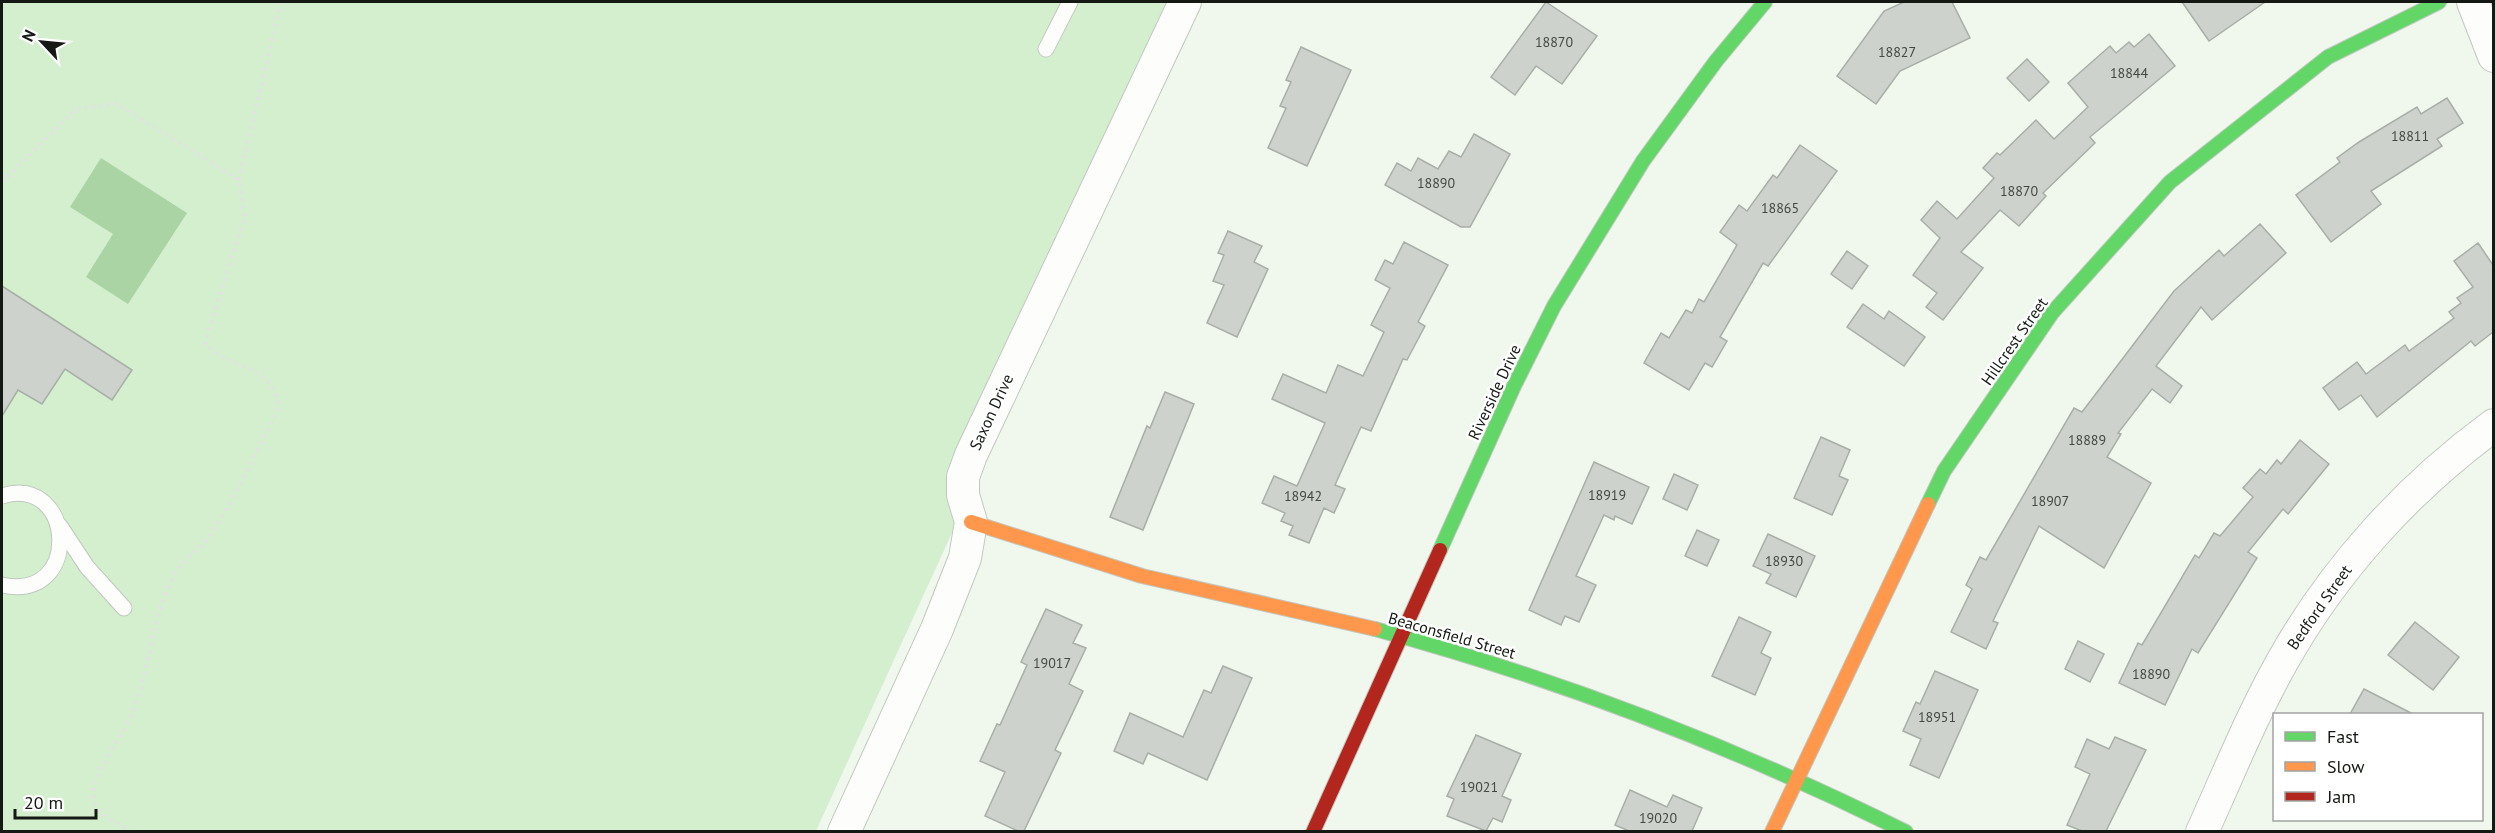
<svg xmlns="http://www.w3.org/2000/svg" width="2495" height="833" font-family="'PT Sans',sans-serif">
	<rect width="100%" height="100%" fill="#f0f8ee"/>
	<!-- green -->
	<path fill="#d3efce" d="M 2,2 L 1194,2 L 816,831 L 2,832 Z"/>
	<!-- water -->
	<path fill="#abd4a4" d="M 101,158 L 187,213 L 128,304 L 86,277 L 113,234 L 70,207 Z"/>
	<!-- building -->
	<g fill="#cdd3cc" stroke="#a8afa7" stroke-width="1.5">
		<path d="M 1546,2 L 1597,36 L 1562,84 L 1536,66 L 1515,95 L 1491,77 Z"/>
		<path d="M 1904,2 L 1952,2 L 1970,38 L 1900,71 L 1876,104 L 1837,76 L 1884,11 Z"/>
		<path d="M 2182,2 L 2265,2 L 2209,41 Z"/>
		<path d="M 2149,34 L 2175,66 L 2090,137 L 2095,143 L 2043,193 L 2046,196 L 2019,226 L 2000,210 L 1961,252 L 1983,268 L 1943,320 L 1926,307 L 1937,293 L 1913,275 L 1940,238 L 1921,220 L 1937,201 L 1957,219 L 1994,178 L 1983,168 L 1997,153 L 2000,155 L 2036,120 L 2054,139 L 2088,107 L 2068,83 L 2110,46 L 2116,53 L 2129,42 L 2134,47 Z"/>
		<path d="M 1301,47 L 1351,70 L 1307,166 L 1268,148 L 1286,108 L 1280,106 L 1291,82 L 1286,80 Z"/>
		<path d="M 2027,59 L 2049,82 L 2029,101 L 2007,78 Z"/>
		<path d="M 2447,98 L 2463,123 L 2437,139 L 2442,146 L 2371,191 L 2381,204 L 2331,242 L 2296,195 L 2340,162 L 2337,158 L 2359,142 L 2417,107 L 2421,114 Z"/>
		<path d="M 1474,134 L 1510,154 L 1470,227 L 1461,227 L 1385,185 L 1397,163 L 1411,171 L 1418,158 L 1438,169 L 1449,151 L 1461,157 Z"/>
		<path d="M 1800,145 L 1837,171 L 1768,266 L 1763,263 L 1720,337 L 1727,341 L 1712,367 L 1705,363 L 1689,390 L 1644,363 L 1661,333 L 1669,338 L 1686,310 L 1692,313 L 1699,299 L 1704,302 L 1737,245 L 1720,232 L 1739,205 L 1747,211 L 1773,175 L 1777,178 Z"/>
		<path d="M 2260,224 L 2286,253 L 2212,320 L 2201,307 L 2156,366 L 2182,386 L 2170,403 L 2152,389 L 2118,433 L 2121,434 L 2107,457 L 2151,483 L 2104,568 L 2039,526 L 1993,621 L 1998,623 L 1986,649 L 1951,632 L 1972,589 L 1966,585 L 1980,557 L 1986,560 L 2074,408 L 2082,412 L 2174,291 L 2219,250 L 2224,256 Z"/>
		<path d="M 1228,231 L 1262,246 L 1254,262 L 1268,269 L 1237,337 L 1207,323 L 1224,285 L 1213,281 L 1224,255 L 1218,253 Z"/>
		<path d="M 1404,242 L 1448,265 L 1418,322 L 1425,326 L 1407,360 L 1403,359 L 1371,431 L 1361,427 L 1335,485 L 1345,489 L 1334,513 L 1324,508 L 1309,543 L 1289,535 L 1293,526 L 1281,521 L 1285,513 L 1262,503 L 1274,476 L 1297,486 L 1325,423 L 1272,399 L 1283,374 L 1326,393 L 1338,365 L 1363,376 L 1384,332 L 1371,325 L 1390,288 L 1375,280 L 1385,260 L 1393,264 Z"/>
		<path d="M 2478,243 L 2493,265 L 2493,332 L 2475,346 L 2471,341 L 2377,417 L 2361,395 L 2339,410 L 2323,388 L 2357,362 L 2366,374 L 2405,345 L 2409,351 L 2454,318 L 2449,312 L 2461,303 L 2457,298 L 2473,287 L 2454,261 Z"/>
		<path d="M 1847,251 L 1868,266 L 1852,289 L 1831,274 Z"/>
		<path d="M 2,286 L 132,370 L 112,400 L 65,369 L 42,404 L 18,390 L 2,416 Z"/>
		<path d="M 1863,304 L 1884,319 L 1889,311 L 1925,337 L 1904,366 L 1847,327 Z"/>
		<path d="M 1165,392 L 1194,404 L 1143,530 L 1110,517 L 1147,426 L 1150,428 Z"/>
		<path d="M 1821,437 L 1850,450 L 1839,476 L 1848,480 L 1832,515 L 1794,498 Z"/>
		<path d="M 2300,440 L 2329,464 L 2288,514 L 2283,509 L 2248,552 L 2257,558 L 2198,653 L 2192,649 L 2165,705 L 2119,683 L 2138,643 L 2142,645 L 2195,555 L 2199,558 L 2214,533 L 2220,536 L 2253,497 L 2243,488 L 2260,469 L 2266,474 L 2277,460 L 2281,464 Z"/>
		<path d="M 1594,462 L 1649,487 L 1632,524 L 1615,516 L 1614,520 L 1604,515 L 1576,576 L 1596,585 L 1579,622 L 1565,616 L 1561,625 L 1529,610 Z"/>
		<path d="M 1674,474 L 1698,485 L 1687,510 L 1663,499 Z"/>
		<path d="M 1697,530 L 1719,540 L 1707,566 L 1685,556 Z"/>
		<path d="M 1768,534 L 1815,556 L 1796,597 L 1766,583 L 1771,574 L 1753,566 Z"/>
		<path d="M 1046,609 L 1082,625 L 1073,643 L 1086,648 L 1069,684 L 1083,691 L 1055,750 L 1061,753 L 1024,831 L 1018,831 L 985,816 L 1005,772 L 980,761 L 997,724 L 1000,725 L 1027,665 L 1021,662 Z"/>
		<path d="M 1739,617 L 1771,632 L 1761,653 L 1771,658 L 1755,695 L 1712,676 Z"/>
		<path d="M 2415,622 L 2459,657 L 2433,690 L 2388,655 Z"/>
		<path d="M 2078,641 L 2104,654 L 2090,682 L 2065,669 Z"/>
		<path d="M 1223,666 L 1252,678 L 1207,780 L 1148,753 L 1143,764 L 1114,751 L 1130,713 L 1183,737 L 1204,690 L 1211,693 Z"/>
		<path d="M 1935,671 L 1978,690 L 1939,778 L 1910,765 L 1921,739 L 1903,731 L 1916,702 L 1920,704 Z"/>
		<path d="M 2364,689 L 2413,714 L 2350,714 Z"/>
		<path d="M 1476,735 L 1521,754 L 1502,796 L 1511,800 L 1502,822 L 1493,818 L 1486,831 L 1447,816 L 1454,799 L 1447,796 Z"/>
		<path d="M 2115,737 L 2146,750 L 2106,831 L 2082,831 L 2067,825 L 2090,774 L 2075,767 L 2087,739 L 2109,749 Z"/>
		<path d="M 1630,790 L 1667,807 L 1673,795 L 1702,808 L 1692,831 L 1629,831 L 1615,825 Z"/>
	</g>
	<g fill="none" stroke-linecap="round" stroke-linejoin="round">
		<!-- lane casing -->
		<g stroke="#c1c8c0" stroke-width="17">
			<g id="lane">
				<path d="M 1046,49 L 1070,2"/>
				<path d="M 2,496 C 75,473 83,603 2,585"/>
				<path d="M 60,526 L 87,567 L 124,608"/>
			</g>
		</g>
		<!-- street casing -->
		<g stroke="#c1c8c0" stroke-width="34">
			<g id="street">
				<path d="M 2473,2 L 2494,56"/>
				<path d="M 844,832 L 937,629 L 965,558 L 971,522 L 963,495 L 963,477 L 971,455 L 1185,2"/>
				<path d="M 2202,832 C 2228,775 2251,717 2282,662 C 2334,569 2408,488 2494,425"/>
			</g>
		</g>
		<!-- fast casing -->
		<g stroke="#c1c8c0" stroke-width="16">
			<g id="fast">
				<path d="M 1928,504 L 1944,471 L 2052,313 L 2170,182 L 2328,57 L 2439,2"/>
				<path d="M 1440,550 L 1514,386 L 1554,306 L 1643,161 L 1716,61 L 1765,2"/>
				<path d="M 1375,629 C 1559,679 1735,747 1906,832"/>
			</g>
		</g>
		<!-- slow casing -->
		<g stroke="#c1c8c0" stroke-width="16">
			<g id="slow">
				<path d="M 971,522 L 1142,576 L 1375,629"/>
				<path d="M 1772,832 L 1928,504"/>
			</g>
		</g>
		<!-- jam casing -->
		<g stroke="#c1c8c0" stroke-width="16">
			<path id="jam" d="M 1313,832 L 1440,550"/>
		</g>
		<!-- path -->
		<g stroke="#e0e3e0" stroke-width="4" stroke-dasharray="3 4.5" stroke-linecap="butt">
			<path d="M 239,180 L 281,2"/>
			<path d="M 2,182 L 76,109 L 117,104 L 239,180 L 245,217 L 205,343 C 232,373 271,359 279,408 C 258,450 237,494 212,533 C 202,550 182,559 173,577 C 150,622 150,675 129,721 C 120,741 85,781 95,803 C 101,817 122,826 135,832"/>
		</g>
		<!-- lane -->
		<use href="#lane" stroke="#fdfefc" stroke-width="15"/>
		<!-- street -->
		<use href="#street" stroke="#fdfefc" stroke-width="32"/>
		<!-- fast -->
		<use href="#fast" stroke="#63d668" stroke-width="14"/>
		<!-- slow -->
		<use href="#slow" stroke="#ff974d" stroke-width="14"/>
		<!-- jam -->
		<use href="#jam" stroke="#b3261e" stroke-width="14"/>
	</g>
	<g text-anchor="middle" stroke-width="5" stroke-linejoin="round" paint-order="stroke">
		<!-- number labels -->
		<g font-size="14" fill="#424841">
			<text x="1554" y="47">18870</text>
			<text x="1897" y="57">18827</text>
			<text x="2129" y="78">18844</text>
			<text x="2410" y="141">18811</text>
			<text x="1436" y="188">18890</text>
			<text x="2019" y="196">18870</text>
			<text x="1780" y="213">18865</text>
			<text x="2087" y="445">18889</text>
			<text x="1607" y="500">18919</text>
			<text x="1303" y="501">18942</text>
			<text x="2050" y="506">18907</text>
			<text x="1784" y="566">18930</text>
			<text x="1052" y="668">19017</text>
			<text x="2151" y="679">18890</text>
			<text x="1937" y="722">18951</text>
			<text x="1479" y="792">19021</text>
			<text x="1658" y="823">19020</text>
		</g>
		<!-- street labels -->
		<g font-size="16" fill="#141913" stroke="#fff">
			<text transform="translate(2014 341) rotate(-55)" y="6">Hillcrest Street</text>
			<text transform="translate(1494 392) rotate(-65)" y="6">Riverside Drive</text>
			<text transform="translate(991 412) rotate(-65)" y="6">Saxon Drive</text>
			<text transform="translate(2319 607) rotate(-55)" y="6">Bedford Street</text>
			<text transform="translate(1452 635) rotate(16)" y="6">Beaconsfield Street</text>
		</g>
	</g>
	<!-- border -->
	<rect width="2495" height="833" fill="none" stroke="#141913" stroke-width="6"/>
	<!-- legend -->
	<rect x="2273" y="713" width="210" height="108" fill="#ffffff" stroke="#a1a3a1" stroke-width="1.5"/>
	<rect x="2285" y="732" width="30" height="9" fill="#63d668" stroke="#a1a3a1" stroke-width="1.5"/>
	<text x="2327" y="743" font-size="18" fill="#141913">Fast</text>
	<rect x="2285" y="762" width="30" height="9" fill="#ff974d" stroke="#a1a3a1" stroke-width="1.5"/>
	<text x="2327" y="773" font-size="18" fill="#141913">Slow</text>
	<rect x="2285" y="792" width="30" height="9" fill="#b3261e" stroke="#a1a3a1" stroke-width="1.5"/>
	<text x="2327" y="803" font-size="18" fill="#141913">Jam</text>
	<!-- north arrow -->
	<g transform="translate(42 42) rotate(296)" stroke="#ffffff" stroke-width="4.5" paint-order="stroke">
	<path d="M0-4.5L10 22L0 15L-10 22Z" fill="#141913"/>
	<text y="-9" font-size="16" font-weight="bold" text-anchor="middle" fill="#141913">N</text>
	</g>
	<!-- scale -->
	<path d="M15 809v9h81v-9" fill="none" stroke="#141913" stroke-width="3"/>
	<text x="24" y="809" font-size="18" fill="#141913" stroke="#ffffff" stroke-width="4.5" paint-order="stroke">20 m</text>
</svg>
